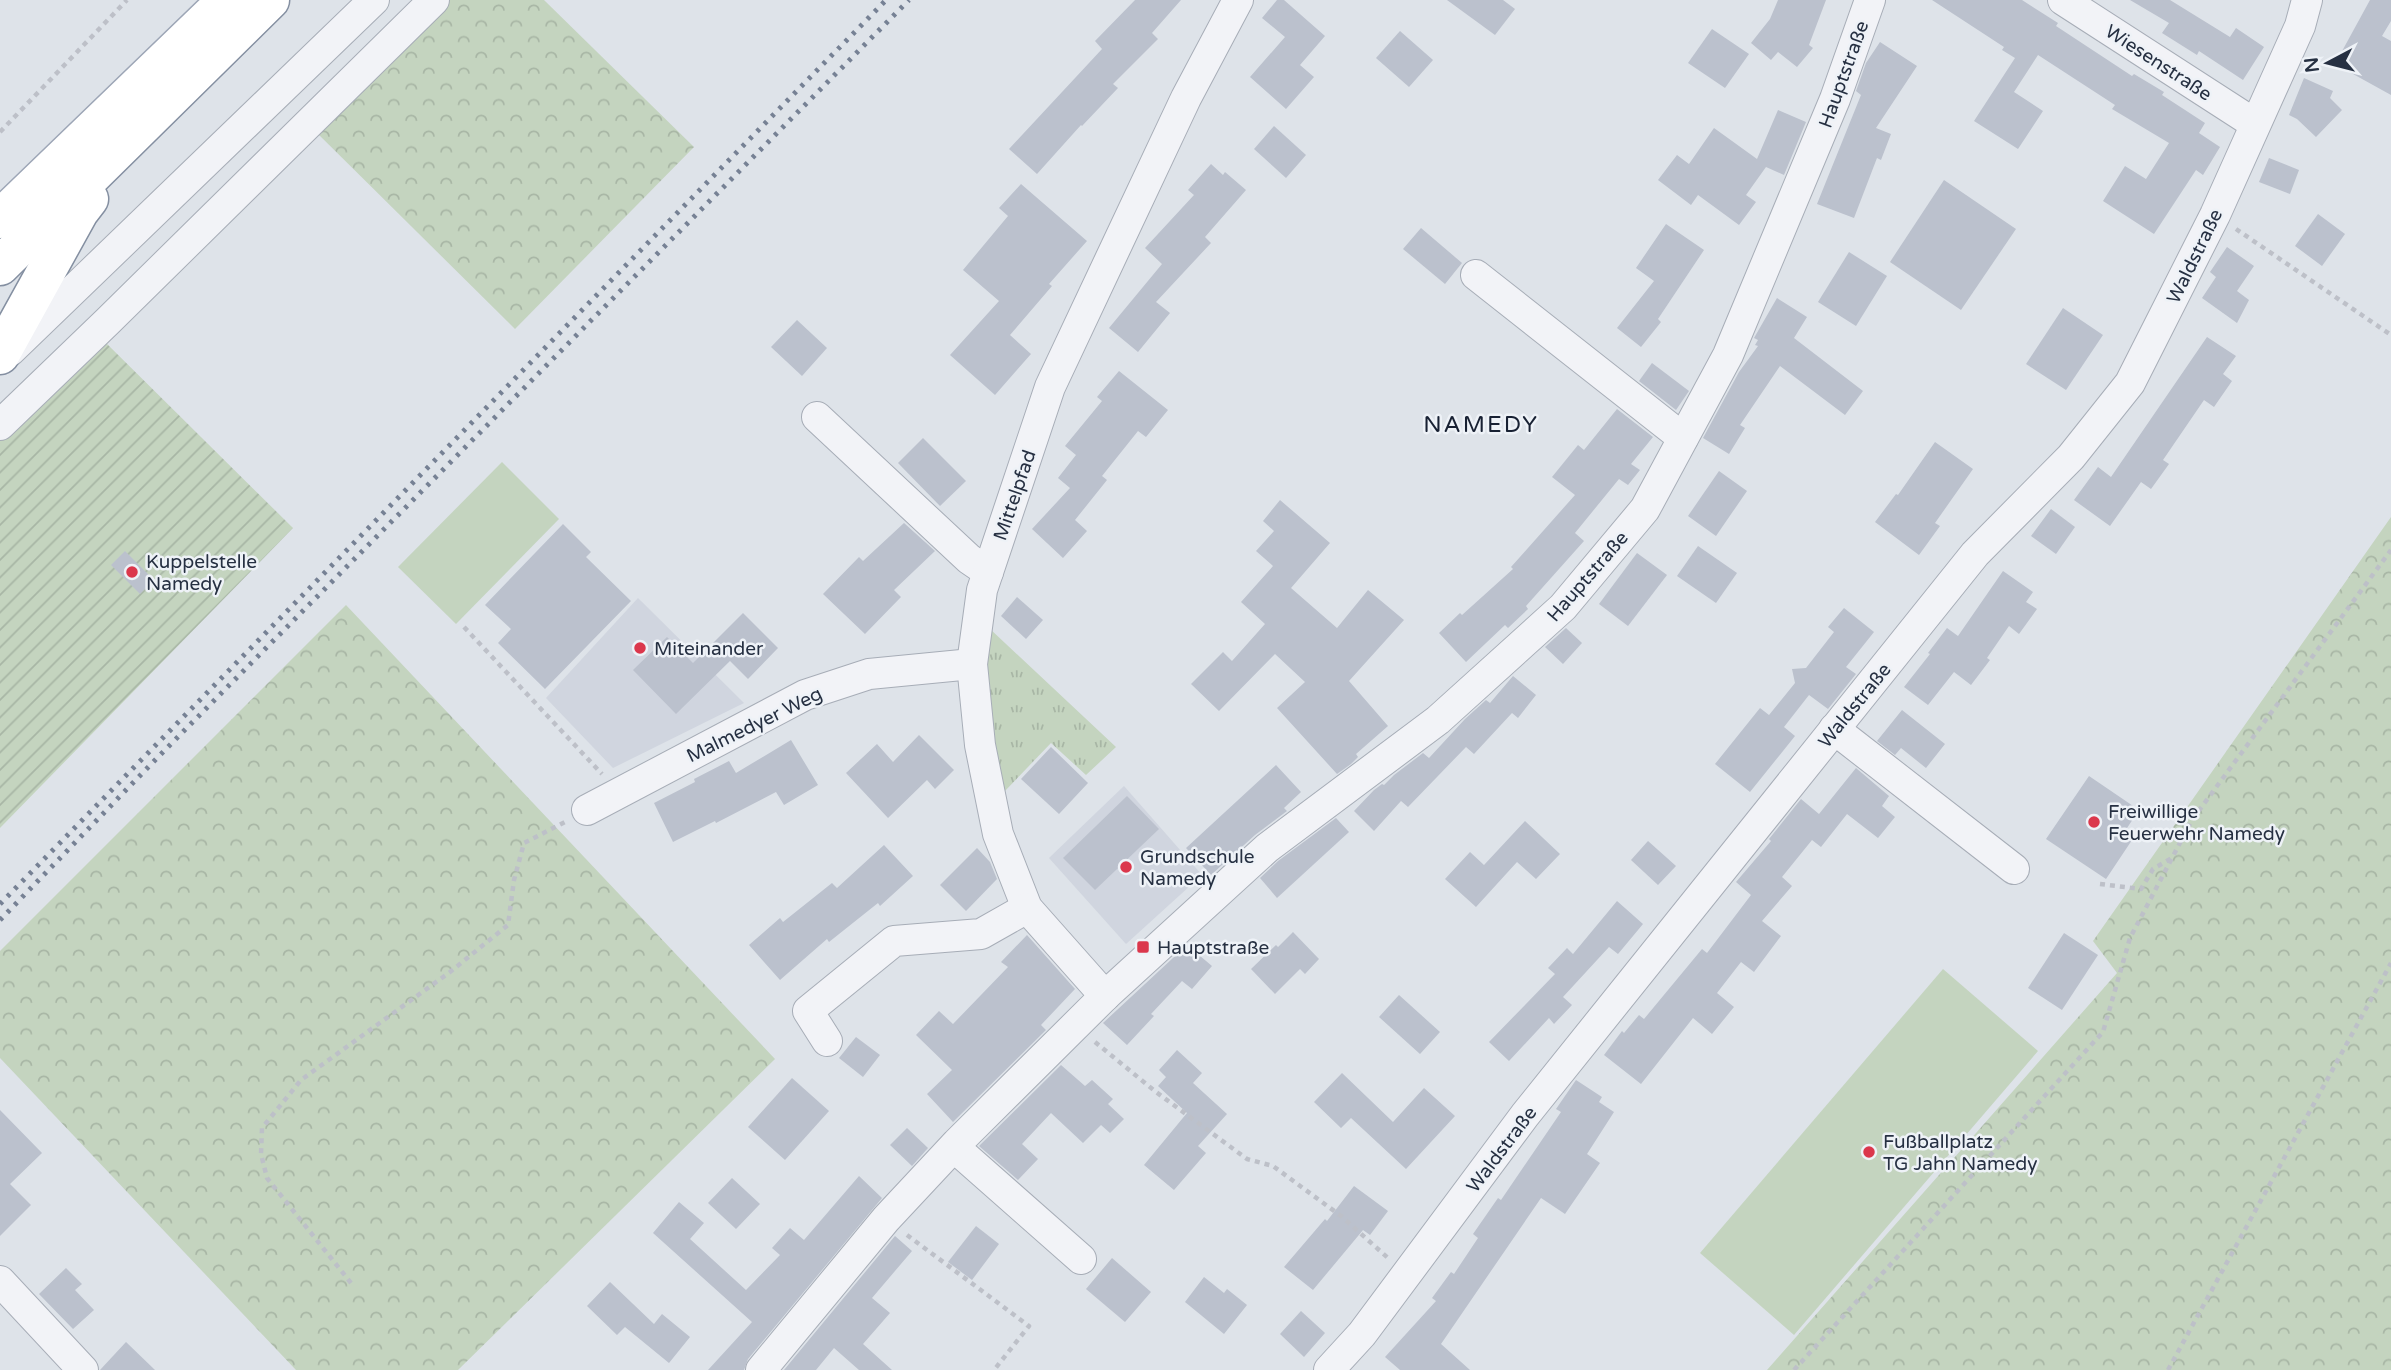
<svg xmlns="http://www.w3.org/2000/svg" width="2391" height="1370" font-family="'Varela Round',sans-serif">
	<defs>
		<pattern id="grass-tufts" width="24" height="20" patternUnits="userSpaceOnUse" patternTransform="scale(1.75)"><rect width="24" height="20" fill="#c4d4bf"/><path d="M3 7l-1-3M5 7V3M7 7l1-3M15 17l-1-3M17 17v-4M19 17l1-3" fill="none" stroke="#a8b6a5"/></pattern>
		<pattern id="forest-crowns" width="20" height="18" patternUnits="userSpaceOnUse" patternTransform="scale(1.75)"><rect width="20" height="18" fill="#c4d4bf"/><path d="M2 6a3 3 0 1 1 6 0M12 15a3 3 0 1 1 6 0" fill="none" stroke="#a8b6a5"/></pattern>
		<pattern id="garden-furrows" width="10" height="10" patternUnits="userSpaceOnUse" patternTransform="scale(1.75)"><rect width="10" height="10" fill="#c4d4bf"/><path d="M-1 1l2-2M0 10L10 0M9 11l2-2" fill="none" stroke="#a8b6a5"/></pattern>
	</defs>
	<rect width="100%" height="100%" fill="#dee3e9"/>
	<!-- built -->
	<g fill="#d0d5df">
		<path d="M 638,598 L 744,703 L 613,768 L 546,698 Z"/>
		<path d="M 1124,786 L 1202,875 L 1126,944 L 1049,858 Z"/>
	</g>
	<!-- grass -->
	<path fill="url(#grass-tufts)" d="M 989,628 L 1116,747 L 1086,775 L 1051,743 L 1004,792 L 995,752 L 985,671 Z"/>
	<!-- forest -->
	<g fill="url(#forest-crowns)">
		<path d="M 440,0 L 544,0 L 694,147 L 515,329 L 313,129 Z"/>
		<path d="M 2391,517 L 2391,1370 L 1767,1370 L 2117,973 L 2093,941 Z"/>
		<path d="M 346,605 L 775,1059 L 458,1370 L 296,1370 L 0,1058 L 0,951 Z"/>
	</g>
	<!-- garden -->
	<path fill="url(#garden-furrows)" d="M 102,339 L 293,528 L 0,828 L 0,435 Z"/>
	<!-- pitch -->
	<g fill="#c4d4bf">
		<path d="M 502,462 L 559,519 L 456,624 L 398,567 Z"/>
		<path d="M 1943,969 L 2038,1051 L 1794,1335 L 1700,1253 Z"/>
	</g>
	<!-- building -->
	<g fill="#bbc1cd">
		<path d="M 1135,0 L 1181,0 L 1152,33 L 1158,39 L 1113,84 L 1118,88 L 1082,126 L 1081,125 L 1037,174 L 1009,149 L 1102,49 L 1095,41 Z"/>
		<path d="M 1277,0 L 1284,0 L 1325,36 L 1300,65 L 1314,77 L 1286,109 L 1250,77 L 1285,37 L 1262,18 Z"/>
		<path d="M 1447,0 L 1503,0 L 1515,9 L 1495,35 Z"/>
		<path d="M 1778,0 L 1826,0 L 1809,45 L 1813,48 L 1797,67 L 1778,52 L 1771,60 L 1751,43 L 1770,19 Z"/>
		<path d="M 1932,0 L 2022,0 L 2058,23 L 2056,26 L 2132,76 L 2134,74 L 2164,92 L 2162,95 L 2205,123 L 2199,133 L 2220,147 L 2203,175 L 2196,170 L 2154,234 L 2103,201 L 2125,166 L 2146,179 L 2169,143 L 2112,109 L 2115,105 L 2038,55 L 2014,92 L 2043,111 L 2018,149 L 1974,121 L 2015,58 L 2002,50 L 2004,47 Z"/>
		<path d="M 2130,0 L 2170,0 L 2230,37 L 2236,28 L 2264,47 L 2243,80 L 2199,51 L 2197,55 L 2162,33 L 2169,23 Z"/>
		<path d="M 2370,0 L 2391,0 L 2391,21 L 2382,36 L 2391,41 L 2391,95 L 2335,64 Z"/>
		<path d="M 1712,29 L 1749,54 L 1725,88 L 1688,63 Z"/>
		<path d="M 1400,31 L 1433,60 L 1409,87 L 1376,58 Z"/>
		<path d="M 1880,42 L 1917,66 L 1876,128 L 1891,134 L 1881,160 L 1877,158 L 1854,218 L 1817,204 L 1861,95 L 1856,91 L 1866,63 Z"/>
		<path d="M 2304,78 L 2333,91 L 2330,98 L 2342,110 L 2316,137 L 2297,119 L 2289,115 Z"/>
		<path d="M 1778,110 L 1806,122 L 1784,175 L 1766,167 L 1746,195 L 1756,202 L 1739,225 L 1698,195 L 1691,205 L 1658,180 L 1677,155 L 1689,164 L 1714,128 L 1757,159 Z"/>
		<path d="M 1274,126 L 1306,155 L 1286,178 L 1254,149 Z"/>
		<path d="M 2269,158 L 2299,170 L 2290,194 L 2259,182 Z"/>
		<path d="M 1211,164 L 1223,175 L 1225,172 L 1246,190 L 1205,237 L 1211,243 L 1156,302 L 1170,313 L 1138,352 L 1109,328 L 1162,264 L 1145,248 L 1194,195 L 1188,190 Z"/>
		<path d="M 1944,180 L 2016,229 L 1961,310 L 1890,262 Z"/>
		<path d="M 1021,184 L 1087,241 L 1049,284 L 1052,286 L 1010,335 L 1031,354 L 995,395 L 950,355 L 999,301 L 963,270 L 1008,216 L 999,208 Z"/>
		<path d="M 2318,214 L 2345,234 L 2322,266 L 2295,246 Z"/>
		<path d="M 1666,224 L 1704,250 L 1658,319 L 1661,322 L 1641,347 L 1617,328 L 1654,281 L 1636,268 Z"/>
		<path d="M 1421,228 L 1462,263 L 1445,284 L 1403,249 Z"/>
		<path d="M 2227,247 L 2254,266 L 2237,291 L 2249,300 L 2237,323 L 2202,298 L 2216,277 L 2210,272 Z"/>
		<path d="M 1849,252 L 1887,276 L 1856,326 L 1818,302 Z"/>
		<path d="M 1777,298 L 1807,317 L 1794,338 L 1863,391 L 1845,415 L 1780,366 L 1740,425 L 1745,428 L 1729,454 L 1703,438 L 1739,372 L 1758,346 L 1755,345 L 1758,340 L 1754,338 Z"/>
		<path d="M 2063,308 L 2103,335 L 2066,390 L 2026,364 Z"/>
		<path d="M 797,320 L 827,348 L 802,376 L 771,347 Z"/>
		<path d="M 2207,337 L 2236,356 L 2223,374 L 2232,381 L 2214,407 L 2204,400 L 2163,460 L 2169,464 L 2151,489 L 2141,482 L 2110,526 L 2074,500 L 2098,467 L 2111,477 Z"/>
		<path d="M 1652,363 L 1689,391 L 1676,410 L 1639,381 Z"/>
		<path d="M 1119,371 L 1168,410 L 1146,437 L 1138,431 L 1102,476 L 1107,480 L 1075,520 L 1087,531 L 1063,558 L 1032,529 L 1070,488 L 1058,478 L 1076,455 L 1065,446 L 1102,401 L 1097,397 Z"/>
		<path d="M 1617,409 L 1653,437 L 1631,464 L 1640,470 L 1628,485 L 1619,479 L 1575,533 L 1584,541 L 1526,606 L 1528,609 L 1508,628 L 1505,625 L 1466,662 L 1439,633 L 1460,613 L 1462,615 L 1513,569 L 1511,567 L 1575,495 L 1552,477 L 1578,445 L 1584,450 Z"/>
		<path d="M 923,438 L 966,481 L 940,506 L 898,463 Z"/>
		<path d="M 1935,442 L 1973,469 L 1935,523 L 1940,526 L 1919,555 L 1875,522 L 1896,494 L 1898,495 Z"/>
		<path d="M 1719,471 L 1747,491 L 1716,536 L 1688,516 Z"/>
		<path d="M 1280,500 L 1330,543 L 1291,588 L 1337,628 L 1368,590 L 1404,620 L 1349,681 L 1388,726 L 1356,754 L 1358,757 L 1351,764 L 1337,774 L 1277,708 L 1305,682 L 1275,654 L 1219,711 L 1191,684 L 1223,652 L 1232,661 L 1265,624 L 1241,602 L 1273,566 L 1256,551 L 1274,531 L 1263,521 Z"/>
		<path d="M 2051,509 L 2075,527 L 2056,554 L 2031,536 Z"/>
		<path d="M 904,523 L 935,551 L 894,590 L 901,597 L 865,634 L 823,594 L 859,557 L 863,561 Z"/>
		<path d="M 563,524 L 591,552 L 586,557 L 631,601 L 545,689 L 498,643 L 511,629 L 485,605 Z"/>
		<path d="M 1698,546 L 1737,573 L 1716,603 L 1677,576 Z"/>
		<path d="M 125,551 L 154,580 L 140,594 L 111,565 Z"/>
		<path d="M 1637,553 L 1667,575 L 1628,626 L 1599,604 Z"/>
		<path d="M 2003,571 L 2033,592 L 2026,602 L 2037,609 L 2019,634 L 2009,626 L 1987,658 L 1990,660 L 1971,685 L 1954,672 L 1928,705 L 1904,687 L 1930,654 L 1928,653 L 1947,628 L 1958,636 Z"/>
		<path d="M 1017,597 L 1043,620 L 1026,639 L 1001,616 Z"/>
		<path d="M 1844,608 L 1874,632 L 1846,667 L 1856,674 L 1828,709 L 1809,695 L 1784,727 L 1795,736 L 1750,792 L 1715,764 L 1760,708 L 1769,715 L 1795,683 L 1792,669 L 1806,668 L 1834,632 L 1828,627 Z"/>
		<path d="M 743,613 L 778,648 L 748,679 L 730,661 L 676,714 L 633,670 L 667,637 L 693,663 Z"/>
		<path d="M 1566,628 L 1582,643 L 1563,664 L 1545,647 Z"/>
		<path d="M 1513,676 L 1536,695 L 1518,718 L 1512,713 L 1474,754 L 1466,747 L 1408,807 L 1401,801 L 1374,831 L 1354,811 L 1374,790 L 1382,784 L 1384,785 L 1394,775 L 1423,753 L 1429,758 L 1465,719 L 1486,700 L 1490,703 Z"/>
		<path d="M 1902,710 L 1945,744 L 1926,768 L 1901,748 L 1895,755 L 1877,741 Z"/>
		<path d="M 919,735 L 954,770 L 935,789 L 927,780 L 888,818 L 846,773 L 877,744 L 893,762 Z"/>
		<path d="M 791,740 L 818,785 L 784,805 L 776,792 L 716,823 L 715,821 L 673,842 L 654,803 L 695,782 L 694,779 L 729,761 L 736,773 Z"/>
		<path d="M 1051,747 L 1088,783 L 1059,814 L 1021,779 Z"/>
		<path d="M 1276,765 L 1301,792 L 1284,808 L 1287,811 L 1255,835 L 1211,875 L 1186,848 Z"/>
		<path d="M 1856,768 L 1889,796 L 1882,806 L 1895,817 L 1878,838 L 1847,814 L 1821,847 L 1812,840 L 1782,877 L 1792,886 L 1762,921 L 1781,936 L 1754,972 L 1741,962 L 1717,993 L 1734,1007 L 1712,1034 L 1693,1018 L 1641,1084 L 1604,1055 L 1622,1031 L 1624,1033 L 1639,1015 L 1644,1019 L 1702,949 L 1707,953 L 1751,895 L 1736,882 L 1771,841 L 1769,839 L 1801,799 L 1819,814 Z"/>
		<path d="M 2089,776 L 2139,810 L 2123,834 L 2132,840 L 2106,879 L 2046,839 Z"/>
		<path d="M 1127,796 L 1159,829 L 1095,890 L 1063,858 Z"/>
		<path d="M 1336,818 L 1349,832 L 1277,898 L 1260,878 L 1278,861 Z"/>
		<path d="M 1525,821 L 1560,854 L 1536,879 L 1517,862 L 1476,907 L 1445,879 L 1470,852 L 1484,865 Z"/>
		<path d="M 1648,841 L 1676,866 L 1658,885 L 1631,860 Z"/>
		<path d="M 884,845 L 913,876 L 880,906 L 878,903 L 829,942 L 827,939 L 780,980 L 749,945 L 780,918 L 783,922 L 832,883 L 837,888 Z"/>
		<path d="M 977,848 L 990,862 L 997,879 L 966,911 L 940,885 Z"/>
		<path d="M 1617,901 L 1643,924 L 1618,954 L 1609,947 L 1563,997 L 1572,1005 L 1554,1024 L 1549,1018 L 1509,1061 L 1489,1042 L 1555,974 L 1548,968 L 1567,948 L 1573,954 Z"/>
		<path d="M 1293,932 L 1319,959 L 1305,974 L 1300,969 L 1275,994 L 1251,969 L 1276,945 L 1278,947 Z"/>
		<path d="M 2064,933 L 2098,955 L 2062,1010 L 2028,988 Z"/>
		<path d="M 1027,935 L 1075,989 L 1041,1025 L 1046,1030 L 953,1122 L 927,1094 L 952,1070 L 916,1035 L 939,1011 L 953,1024 L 1008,967 L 1001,962 Z"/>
		<path d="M 1187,945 L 1212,966 L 1192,989 L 1182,981 L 1151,1014 L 1154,1016 L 1127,1045 L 1103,1023 Z"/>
		<path d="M 1399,995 L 1440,1032 L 1420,1054 L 1379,1017 Z"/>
		<path d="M 856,1037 L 880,1055 L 863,1077 L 839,1058 Z"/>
		<path d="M 1177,1050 L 1202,1073 L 1193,1083 L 1227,1114 L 1198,1146 L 1206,1153 L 1174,1190 L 1144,1165 L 1187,1113 L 1158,1086 L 1166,1077 L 1159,1070 Z"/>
		<path d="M 1061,1065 L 1085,1086 L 1092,1080 L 1113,1099 L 1108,1104 L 1124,1119 L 1110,1133 L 1101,1125 L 1083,1143 L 1051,1113 L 1022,1144 L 1038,1159 L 1018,1180 L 979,1146 Z"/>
		<path d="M 1342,1073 L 1393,1122 L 1424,1088 L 1455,1116 L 1406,1169 L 1351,1118 L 1341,1128 L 1314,1102 Z"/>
		<path d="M 792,1078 L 829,1111 L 785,1160 L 748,1127 Z"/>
		<path d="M 1576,1080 L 1602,1097 L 1599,1102 L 1614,1112 L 1587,1154 L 1600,1163 L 1565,1214 L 1541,1198 L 1441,1344 L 1470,1370 L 1400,1370 L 1385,1357 L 1436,1301 L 1432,1298 L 1451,1272 L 1454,1274 L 1478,1238 L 1473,1234 L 1498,1198 L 1501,1200 L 1561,1112 L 1556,1109 Z"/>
		<path d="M 0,1110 L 42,1153 L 10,1184 L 31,1205 L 0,1236 Z"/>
		<path d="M 907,1128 L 928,1148 L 912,1166 L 890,1145 Z"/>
		<path d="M 859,1176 L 882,1198 L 748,1359 L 744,1370 L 708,1370 L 752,1322 L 653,1233 L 679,1202 L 704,1223 L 690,1239 L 746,1290 L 780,1255 L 772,1248 L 790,1228 L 804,1240 Z"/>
		<path d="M 732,1178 L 760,1204 L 736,1229 L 708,1203 Z"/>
		<path d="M 1354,1186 L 1388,1211 L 1370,1235 L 1363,1230 L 1313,1290 L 1284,1267 L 1325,1219 L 1327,1221 Z"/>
		<path d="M 976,1226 L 999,1244 L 972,1280 L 948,1262 Z"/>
		<path d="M 895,1236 L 912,1251 L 872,1298 L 890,1313 L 863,1344 L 892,1370 L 859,1370 L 834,1348 L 816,1370 L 784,1370 Z"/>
		<path d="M 1112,1258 L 1151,1292 L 1125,1322 L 1086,1289 Z"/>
		<path d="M 66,1268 L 82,1284 L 75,1290 L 94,1310 L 73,1329 L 39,1294 Z"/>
		<path d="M 1204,1277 L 1224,1293 L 1227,1289 L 1247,1305 L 1224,1334 L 1185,1302 Z"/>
		<path d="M 610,1282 L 654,1324 L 662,1314 L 690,1337 L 669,1363 L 625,1327 L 617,1335 L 587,1306 Z"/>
		<path d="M 1301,1311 L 1325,1333 L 1304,1357 L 1280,1334 Z"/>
		<path d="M 126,1342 L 155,1370 L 100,1370 Z"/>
	</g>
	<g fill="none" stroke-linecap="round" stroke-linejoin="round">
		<!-- minor casing -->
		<g stroke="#a7adb7" stroke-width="32">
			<g id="minor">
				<path d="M 2063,0 L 2255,124"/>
				<path d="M 1476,275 L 1683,438"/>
				<path d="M 10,351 L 374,0"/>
				<path d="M 817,417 L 969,559 L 988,572"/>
				<path d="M 0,425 L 108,321 L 434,0"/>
				<path d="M 1834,729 L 2014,869"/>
				<path d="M 587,810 L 805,695 L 869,674 L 972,664"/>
				<path d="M 1105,996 L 1027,908 L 998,834 L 980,745 L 972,664 L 982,590 L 1050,387 L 1186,98 L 1238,0"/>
				<path d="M 827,1041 L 808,1011 L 894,941 L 981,934 L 1027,908"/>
				<path d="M 954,1147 L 1081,1259"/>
				<path d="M 0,1281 L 83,1370"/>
				<path d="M 761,1370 L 886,1219 L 957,1143 L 1105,996 L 1267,848 L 1438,720 L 1563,607 L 1645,509 L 1728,355 L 1835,99 L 1870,0"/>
				<path d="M 1329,1370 L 1362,1334 L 1525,1115 L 1975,554 L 2071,457 L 2130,383 L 2215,215 L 2300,26 L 2307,0"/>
			</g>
		</g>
		<!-- major casing -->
		<g stroke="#9da6b6" stroke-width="41">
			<path id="major" d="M 0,219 L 227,0"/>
		</g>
		<!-- highway casing -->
		<g stroke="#848fa1" stroke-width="41">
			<g id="highway">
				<path d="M 0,266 L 270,0"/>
				<path d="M 0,355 L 79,212 L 89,199"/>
			</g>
		</g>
		<!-- path -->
		<g stroke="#bdc0c8" stroke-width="4.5" stroke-dasharray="5 5" stroke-linecap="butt">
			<path d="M 0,132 L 127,0"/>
			<path d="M 2236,229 L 2391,335"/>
			<path d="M 464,627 L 602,774"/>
			<path d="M 2100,884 L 2141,889 L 2153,869 L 2172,858"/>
			<path d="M 1095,1042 L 1156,1092 L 1247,1159 L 1273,1166 L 1341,1216 L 1388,1258"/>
			<path d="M 907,1235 L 1029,1326 L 994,1370"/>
			<path d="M 351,1283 L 267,1178 L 261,1154 L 262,1128 L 301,1080 L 450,972 L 508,925 L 514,880 L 524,843 L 565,822"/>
			<path d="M 1794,1370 L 2103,1032 L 2130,938 L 2192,820 L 2391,550"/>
			<path d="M 2168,1370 L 2391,963"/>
		</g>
		<!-- minor -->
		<use href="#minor" stroke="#f2f3f7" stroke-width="30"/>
		<!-- major -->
		<use href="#major" stroke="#fff" stroke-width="38"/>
		<!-- highway -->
		<use href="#highway" stroke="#fff" stroke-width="38"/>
		<!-- rail -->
		<g stroke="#768194" stroke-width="5" stroke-dasharray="3.5 7" stroke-linecap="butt">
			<path d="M 0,904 L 886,0"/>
			<path d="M 0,920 L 158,757 L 909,0"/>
		</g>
	</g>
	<!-- markers -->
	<g fill="#db374c" stroke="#eef2f7" stroke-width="2.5">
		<circle cx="132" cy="572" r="7"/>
		<circle cx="640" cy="648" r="7"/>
		<circle cx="2094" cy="822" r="7"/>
		<circle cx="1126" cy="867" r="7"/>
		<rect x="1136" y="940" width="14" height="14" rx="3.5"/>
		<circle cx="1869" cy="1152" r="7"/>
	</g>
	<g text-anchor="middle" stroke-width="5" stroke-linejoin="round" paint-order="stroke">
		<!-- street labels -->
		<g font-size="19" fill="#263042" stroke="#eef2f7">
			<text transform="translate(2159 62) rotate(33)" y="7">Wiesenstraße</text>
			<text transform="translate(1843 74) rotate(-70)" y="7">Hauptstraße</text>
			<text transform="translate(2194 256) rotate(-64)" y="7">Waldstraße</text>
			<text transform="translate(1014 495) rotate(-71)" y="7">Mittelpfad</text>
			<text transform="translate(1587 576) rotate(-49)" y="7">Hauptstraße</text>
			<text transform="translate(1854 705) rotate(-51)" y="7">Waldstraße</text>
			<text transform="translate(754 724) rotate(-26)" y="7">Malmedyer Weg</text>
			<text transform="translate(1501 1149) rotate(-53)" y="7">Waldstraße</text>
		</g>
		<!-- poi labels -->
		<g font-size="19" fill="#263042" stroke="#eef2f7" text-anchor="start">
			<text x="146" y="568">Kuppelstelle<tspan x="146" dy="22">Namedy</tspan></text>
			<text x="654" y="655">Miteinander</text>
			<text x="2108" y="818">Freiwillige<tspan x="2108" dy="22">Feuerwehr Namedy</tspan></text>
			<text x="1140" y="863">Grundschule<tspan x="1140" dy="22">Namedy</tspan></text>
			<text x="1157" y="954">Hauptstraße</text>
			<text x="1883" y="1148">Fußballplatz<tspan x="1883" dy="22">TG Jahn Namedy</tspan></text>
		</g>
		<!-- quarter labels -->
		<g font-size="23" letter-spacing="2" fill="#182133" stroke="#eef2f7">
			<text x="1481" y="432">NAMEDY</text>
		</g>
	</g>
	<!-- north arrow -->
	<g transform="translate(2328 63) rotate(263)" stroke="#eef2f7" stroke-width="5" paint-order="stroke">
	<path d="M0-5L12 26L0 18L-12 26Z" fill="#263042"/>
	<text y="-10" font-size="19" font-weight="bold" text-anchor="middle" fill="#263042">N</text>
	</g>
</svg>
